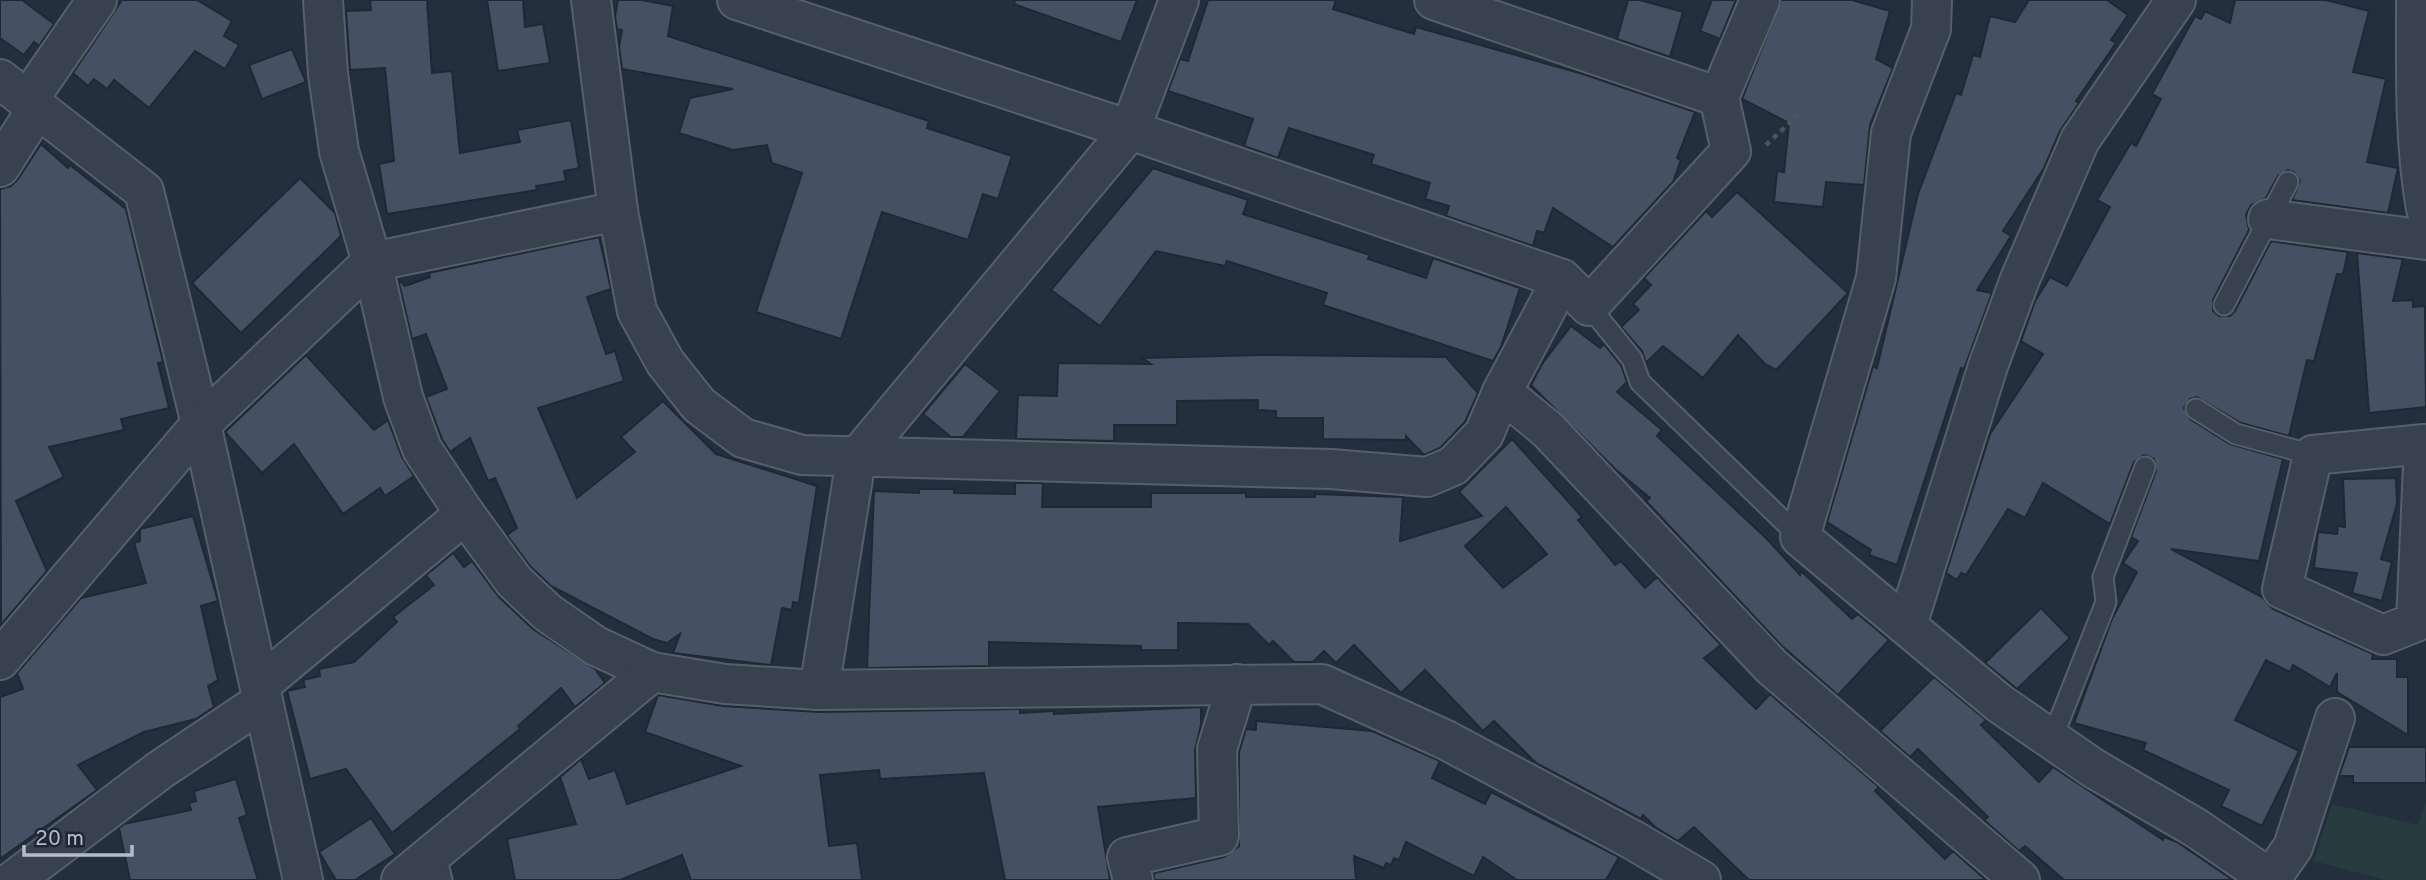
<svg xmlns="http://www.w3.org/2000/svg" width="2426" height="880" font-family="Overpass,sans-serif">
	<rect width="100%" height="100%" fill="#242f3e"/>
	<!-- green -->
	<path fill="#263c3f" d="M 2426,802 L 2426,880 L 2385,880 L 2314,861 L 2332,804 L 2418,825 Z"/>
	<!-- building -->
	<g fill="#455162" stroke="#1f2835" stroke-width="2" fill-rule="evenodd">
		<path d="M 0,0 L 22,0 L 54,24 L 39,46 L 34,42 L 24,55 L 0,38 Z"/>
		<path d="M 122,0 L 197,0 L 232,21 L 224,36 L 239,45 L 225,69 L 195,51 L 149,108 L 114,80 L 107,89 L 94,79 L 88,86 L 73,73 Z"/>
		<path d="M 370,0 L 427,0 L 432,73 L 452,71 L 460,153 L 520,142 L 517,130 L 571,120 L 579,168 L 564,171 L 566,181 L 536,186 L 537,190 L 387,214 L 379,164 L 394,161 L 385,68 L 350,70 L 346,11 L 371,10 Z"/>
		<path d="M 487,0 L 523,0 L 525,27 L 543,24 L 550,63 L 498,71 Z"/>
		<path d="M 618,0 L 642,0 L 673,6 L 668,36 L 929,121 L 927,128 L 1012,156 L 998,199 L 983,194 L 968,240 L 882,212 L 841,339 L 756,312 L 802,173 L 772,163 L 767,145 L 733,150 L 679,133 L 690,98 L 733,89 L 622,69 L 619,47 L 622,30 L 617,29 L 615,16 Z"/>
		<path d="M 1015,0 L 1137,0 L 1121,42 L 1014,4 Z"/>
		<path d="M 1208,0 L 1336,0 L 1333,9 L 1414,34 L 1416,27 L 1583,74 L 1695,112 L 1677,158 L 1681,160 L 1673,182 L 1613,247 L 1553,208 L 1544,233 L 1537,231 L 1533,246 L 1446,216 L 1449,206 L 1425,199 L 1430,183 L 1371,164 L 1374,155 L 1289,128 L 1278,158 L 1244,146 L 1253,119 L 1168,91 L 1180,59 L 1188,61 Z"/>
		<path d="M 1628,0 L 1640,0 L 1683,12 L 1670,57 L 1617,39 Z"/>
		<path d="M 1712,0 L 1736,0 L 1720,39 L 1700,31 Z"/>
		<path d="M 1781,0 L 1852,0 L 1890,11 L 1876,59 L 1893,68 L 1870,125 L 1864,185 L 1826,182 L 1823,207 L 1774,202 L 1777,171 L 1784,172 L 1789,123 L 1742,99 Z"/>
		<path d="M 2029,0 L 2107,0 L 2128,15 L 2111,40 L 2116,43 L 2076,101 L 2079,103 L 2060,131 L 2044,168 L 2003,231 L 2011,236 L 1977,290 L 1992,293 L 1964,369 L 1961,368 L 1897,565 L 1869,555 L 1871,550 L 1827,522 L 1873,366 L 1877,368 L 1918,194 L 1956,93 L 1961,95 L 1973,55 L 1980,57 L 1990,16 L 2015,22 Z"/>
		<path d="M 2235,0 L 2326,0 L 2369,11 L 2353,72 L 2386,79 L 2367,162 L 2398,168 L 2388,213 L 2292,200 L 2300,181 L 2294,172 L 2288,170 L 2278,176 L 2266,198 L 2251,205 L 2246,215 L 2249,230 L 2213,300 L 2213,311 L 2219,316 L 2230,316 L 2235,311 L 2271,241 L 2348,252 L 2343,274 L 2337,274 L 2314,361 L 2307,360 L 2289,436 L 2241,423 L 2197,397 L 2190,399 L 2184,408 L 2190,419 L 2230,444 L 2283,459 L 2259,561 L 2171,549 L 2262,597 L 2273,609 L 2373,654 L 2372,659 L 2397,659 L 2397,677 L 2408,677 L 2408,735 L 2337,692 L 2337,673 L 2330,687 L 2293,665 L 2290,672 L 2266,660 L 2235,720 L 2299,751 L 2262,826 L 2221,806 L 2229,790 L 2143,750 L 2146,743 L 2074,723 L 2112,619 L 2137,572 L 2123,563 L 2138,541 L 2131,537 L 2156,471 L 2154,459 L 2144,455 L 2134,462 L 2110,524 L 2043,483 L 2025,518 L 2008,509 L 1966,575 L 1961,573 L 1957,580 L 1946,573 L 1990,434 L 2043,354 L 2021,341 L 2035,301 L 2050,277 L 2067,286 L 2110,207 L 2097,200 L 2131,143 L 2136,146 L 2161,99 L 2152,94 L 2195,16 L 2201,19 L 2205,11 L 2230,23 Z"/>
		<path d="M 292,49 L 306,82 L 262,99 L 249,65 Z"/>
		<path d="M 41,144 L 68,168 L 70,165 L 126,209 L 163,362 L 158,363 L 169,408 L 121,419 L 124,430 L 49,447 L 64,477 L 16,501 L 47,571 L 1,625 L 0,189 L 11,186 L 18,179 Z"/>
		<path d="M 1153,168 L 1248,200 L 1243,214 L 1370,255 L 1368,259 L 1426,278 L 1433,258 L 1520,288 L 1501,347 L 1493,361 L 1323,305 L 1327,293 L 1227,261 L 1225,266 L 1156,251 L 1100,326 L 1051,290 Z"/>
		<path d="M 300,178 L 335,213 L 341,236 L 241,333 L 192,283 Z"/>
		<path d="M 1737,192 L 1848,293 L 1776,370 L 1765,364 L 1738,335 L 1703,378 L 1663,346 L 1646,363 L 1642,351 L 1621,327 L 1639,310 L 1633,304 L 1651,285 L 1644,278 L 1706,211 L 1712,217 Z"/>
		<path d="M 599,237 L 611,289 L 587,297 L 606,354 L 615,351 L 624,381 L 538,408 L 577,498 L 635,452 L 621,437 L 663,401 L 716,454 L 817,486 L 799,603 L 793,602 L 792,610 L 782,608 L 771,665 L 673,653 L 680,634 L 667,643 L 653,639 L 551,586 L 530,566 L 507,535 L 517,528 L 495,478 L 488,481 L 470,438 L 450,452 L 442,439 L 426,397 L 447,389 L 426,334 L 412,339 L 398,279 L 405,286 L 430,277 L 429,273 L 433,272 Z"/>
		<path d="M 2357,253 L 2403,259 L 2393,301 L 2413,300 L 2413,307 L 2425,306 L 2426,407 L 2369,413 Z"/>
		<path d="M 1571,326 L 1600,348 L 1604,344 L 1621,365 L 1627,382 L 1617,392 L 1662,430 L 1657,436 L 1767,539 L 1800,575 L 1801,571 L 1852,619 L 1858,614 L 1889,640 L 1838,695 L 1782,646 L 1646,501 L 1650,498 L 1616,470 L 1531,385 L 1542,364 Z"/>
		<path d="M 306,355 L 374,430 L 388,420 L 402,457 L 414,476 L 385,496 L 380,488 L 343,514 L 294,444 L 262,473 L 225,432 Z"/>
		<path d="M 1261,355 L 1446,357 L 1478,393 L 1465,422 L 1440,448 L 1424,455 L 1406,436 L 1406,440 L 1323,439 L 1323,418 L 1276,418 L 1276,411 L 1258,410 L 1258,400 L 1177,401 L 1177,425 L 1114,425 L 1114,441 L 1016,439 L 1018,395 L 1057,396 L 1058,363 L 1151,364 L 1142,358 Z"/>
		<path d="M 965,364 L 1000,391 L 963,437 L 951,437 L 923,414 Z"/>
		<path d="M 1512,439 L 1582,517 L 1578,520 L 1615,565 L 1621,561 L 1645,588 L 1657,577 L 1721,645 L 1704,658 L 1756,709 L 1770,694 L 1879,787 L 1875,791 L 1945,859 L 1953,851 L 1986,880 L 1749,880 L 1694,827 L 1678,841 L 1655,827 L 1643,815 L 1641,819 L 1536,763 L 1494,721 L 1483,731 L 1425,670 L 1401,693 L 1354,645 L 1336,663 L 1324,651 L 1313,662 L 1294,662 L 1273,641 L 1269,645 L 1248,624 L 1178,623 L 1178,650 L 1141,650 L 1141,646 L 989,642 L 989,666 L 867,668 L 874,491 L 919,493 L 919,489 L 954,489 L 954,493 L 1015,494 L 1015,483 L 1043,483 L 1042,507 L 1151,507 L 1151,493 L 1246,493 L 1246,497 L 1315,497 L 1315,494 L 1403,497 L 1400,541 L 1482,516 L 1459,492 ZM 1506,507 L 1547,554 L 1503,588 L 1465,546 Z"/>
		<path d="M 2396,478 L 2397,504 L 2381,559 L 2392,562 L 2382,601 L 2352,593 L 2357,573 L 2314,568 L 2318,532 L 2337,534 L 2338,526 L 2345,527 L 2343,479 Z"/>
		<path d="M 193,516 L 218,601 L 201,606 L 218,680 L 208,686 L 214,707 L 196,719 L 144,732 L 78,765 L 97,790 L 0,859 L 0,697 L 23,689 L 17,673 L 81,598 L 146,583 L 134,543 L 140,541 L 140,529 Z"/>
		<path d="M 453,553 L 464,567 L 472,561 L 499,597 L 533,629 L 595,669 L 605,683 L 575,707 L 561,688 L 518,726 L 520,729 L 392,833 L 346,769 L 310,779 L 287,691 L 305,687 L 303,680 L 320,676 L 319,669 L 354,662 L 397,622 L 393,617 L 434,585 L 426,575 Z"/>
		<path d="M 2041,608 L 2070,638 L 2017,689 L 1985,663 Z"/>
		<path d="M 1934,677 L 1986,720 L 1981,725 L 2039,782 L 2053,767 L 2163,840 L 2164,837 L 2177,842 L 2233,880 L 2064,880 L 2025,846 L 2019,851 L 1984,820 L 1988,817 L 1918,749 L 1910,757 L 1880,731 Z"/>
		<path d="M 658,695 L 723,706 L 819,712 L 1020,709 L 1020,713 L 1054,711 L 1054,714 L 1201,707 L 1201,725 L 1195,750 L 1196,798 L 1098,807 L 1110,880 L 1005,880 L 984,773 L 880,779 L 879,770 L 820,775 L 829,846 L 857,843 L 862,880 L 691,880 L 682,855 L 620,880 L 515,880 L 507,839 L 576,824 L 560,777 L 581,759 L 589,779 L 615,770 L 627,804 L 741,766 L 645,732 Z"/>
		<path d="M 1256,721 L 1372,731 L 1440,761 L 1432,778 L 1485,804 L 1491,792 L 1619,857 L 1606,880 L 1517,880 L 1483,857 L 1474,876 L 1406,842 L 1399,860 L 1394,858 L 1391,865 L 1386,863 L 1384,868 L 1354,856 L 1356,880 L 1154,880 L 1154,873 L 1224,857 L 1239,846 L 1239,752 L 1246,729 L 1256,730 Z"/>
		<path d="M 2349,747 L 2426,747 L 2426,783 L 2353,783 L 2353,776 L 2339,776 Z"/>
		<path d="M 236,779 L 247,815 L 239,818 L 258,880 L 130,880 L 119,828 L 124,824 L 191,810 L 189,803 L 196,801 L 194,791 Z"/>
		<path d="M 371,818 L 395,854 L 355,880 L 336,880 L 319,852 Z"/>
	</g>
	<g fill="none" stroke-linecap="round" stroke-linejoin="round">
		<!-- service casing -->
		<g stroke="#565f6c" stroke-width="23">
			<g id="service">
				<path d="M 2224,305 L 2288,182"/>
				<path d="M 1589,306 L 1632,359 L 1640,382 L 1800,537"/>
				<path d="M 2196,409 L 2236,434 L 2313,455"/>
				<path d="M 2052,739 L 2106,602 L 2103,577 L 2145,467"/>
				<path d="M 435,851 L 442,880"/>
			</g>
		</g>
		<!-- minor casing -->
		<g stroke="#565f6c" stroke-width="42">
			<g id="minor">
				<path d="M 323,0 L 328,74 L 339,151 L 372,262 L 403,397 L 422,449 L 465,514 L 514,581 L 548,613 L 596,646 L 652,672 L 725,684 L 819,690 L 1322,684 L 1446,740 L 1633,840 L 1701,880"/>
				<path d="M 591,0 L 618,211 L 637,311 L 665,362 L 699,405 L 743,438 L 802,455 L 1331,469 L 1427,477 L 1453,466 L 1484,434 L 1502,392 L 1562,279"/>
				<path d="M 737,0 L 1130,130 L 1562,279 L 1589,306 L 1731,151 L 1719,97 L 1434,0"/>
				<path d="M 1932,0 L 1931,29 L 1891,133 L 1876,278 L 1800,537 L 1999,703 L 2093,768 L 2196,828 L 2272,880"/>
				<path d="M 2416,0 C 2416,70 2414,140 2426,209"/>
				<path d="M 0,79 L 144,191 L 201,424 L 303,880"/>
				<path d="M 1719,97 L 1760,0"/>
				<path d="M 28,100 L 97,0"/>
				<path d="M 0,167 L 38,107"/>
				<path d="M 2268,219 L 2426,240"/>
				<path d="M 1502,392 L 1548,430 L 1772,667 L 2020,880"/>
				<path d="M 2424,444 L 2416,622 L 2383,635 L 2282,589 L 2313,455 L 2424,444 L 2426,444"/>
				<path d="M 1907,625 L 1988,366 L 2020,279 L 2080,140 L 2176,0"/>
				<path d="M 0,660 L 201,424 L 372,262 L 618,211"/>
				<path d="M 260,685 L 465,514"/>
				<path d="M 819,690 L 856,459 L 1130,130 L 1179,0"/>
				<path d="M 14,880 L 160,770 L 263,701"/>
				<path d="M 401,880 L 652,672"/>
				<path d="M 1133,880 L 1127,857 L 1219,836 L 1217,749 L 1237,684"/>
				<path d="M 2270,880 L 2293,847 L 2335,718"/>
			</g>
		</g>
		<!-- path -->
		<path stroke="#44595c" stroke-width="4.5" stroke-dasharray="5 5" stroke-linecap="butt" d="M 1766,145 L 1801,112"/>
		<!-- service -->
		<use href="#service" stroke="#38414e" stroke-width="19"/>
		<!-- minor -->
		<use href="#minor" stroke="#38414e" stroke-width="38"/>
	</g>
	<!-- scale -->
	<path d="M24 845v10h108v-10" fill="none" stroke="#b4bcc9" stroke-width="3.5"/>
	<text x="35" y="845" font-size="21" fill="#b4bcc9" stroke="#1d2633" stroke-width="5" paint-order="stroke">20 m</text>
</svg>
